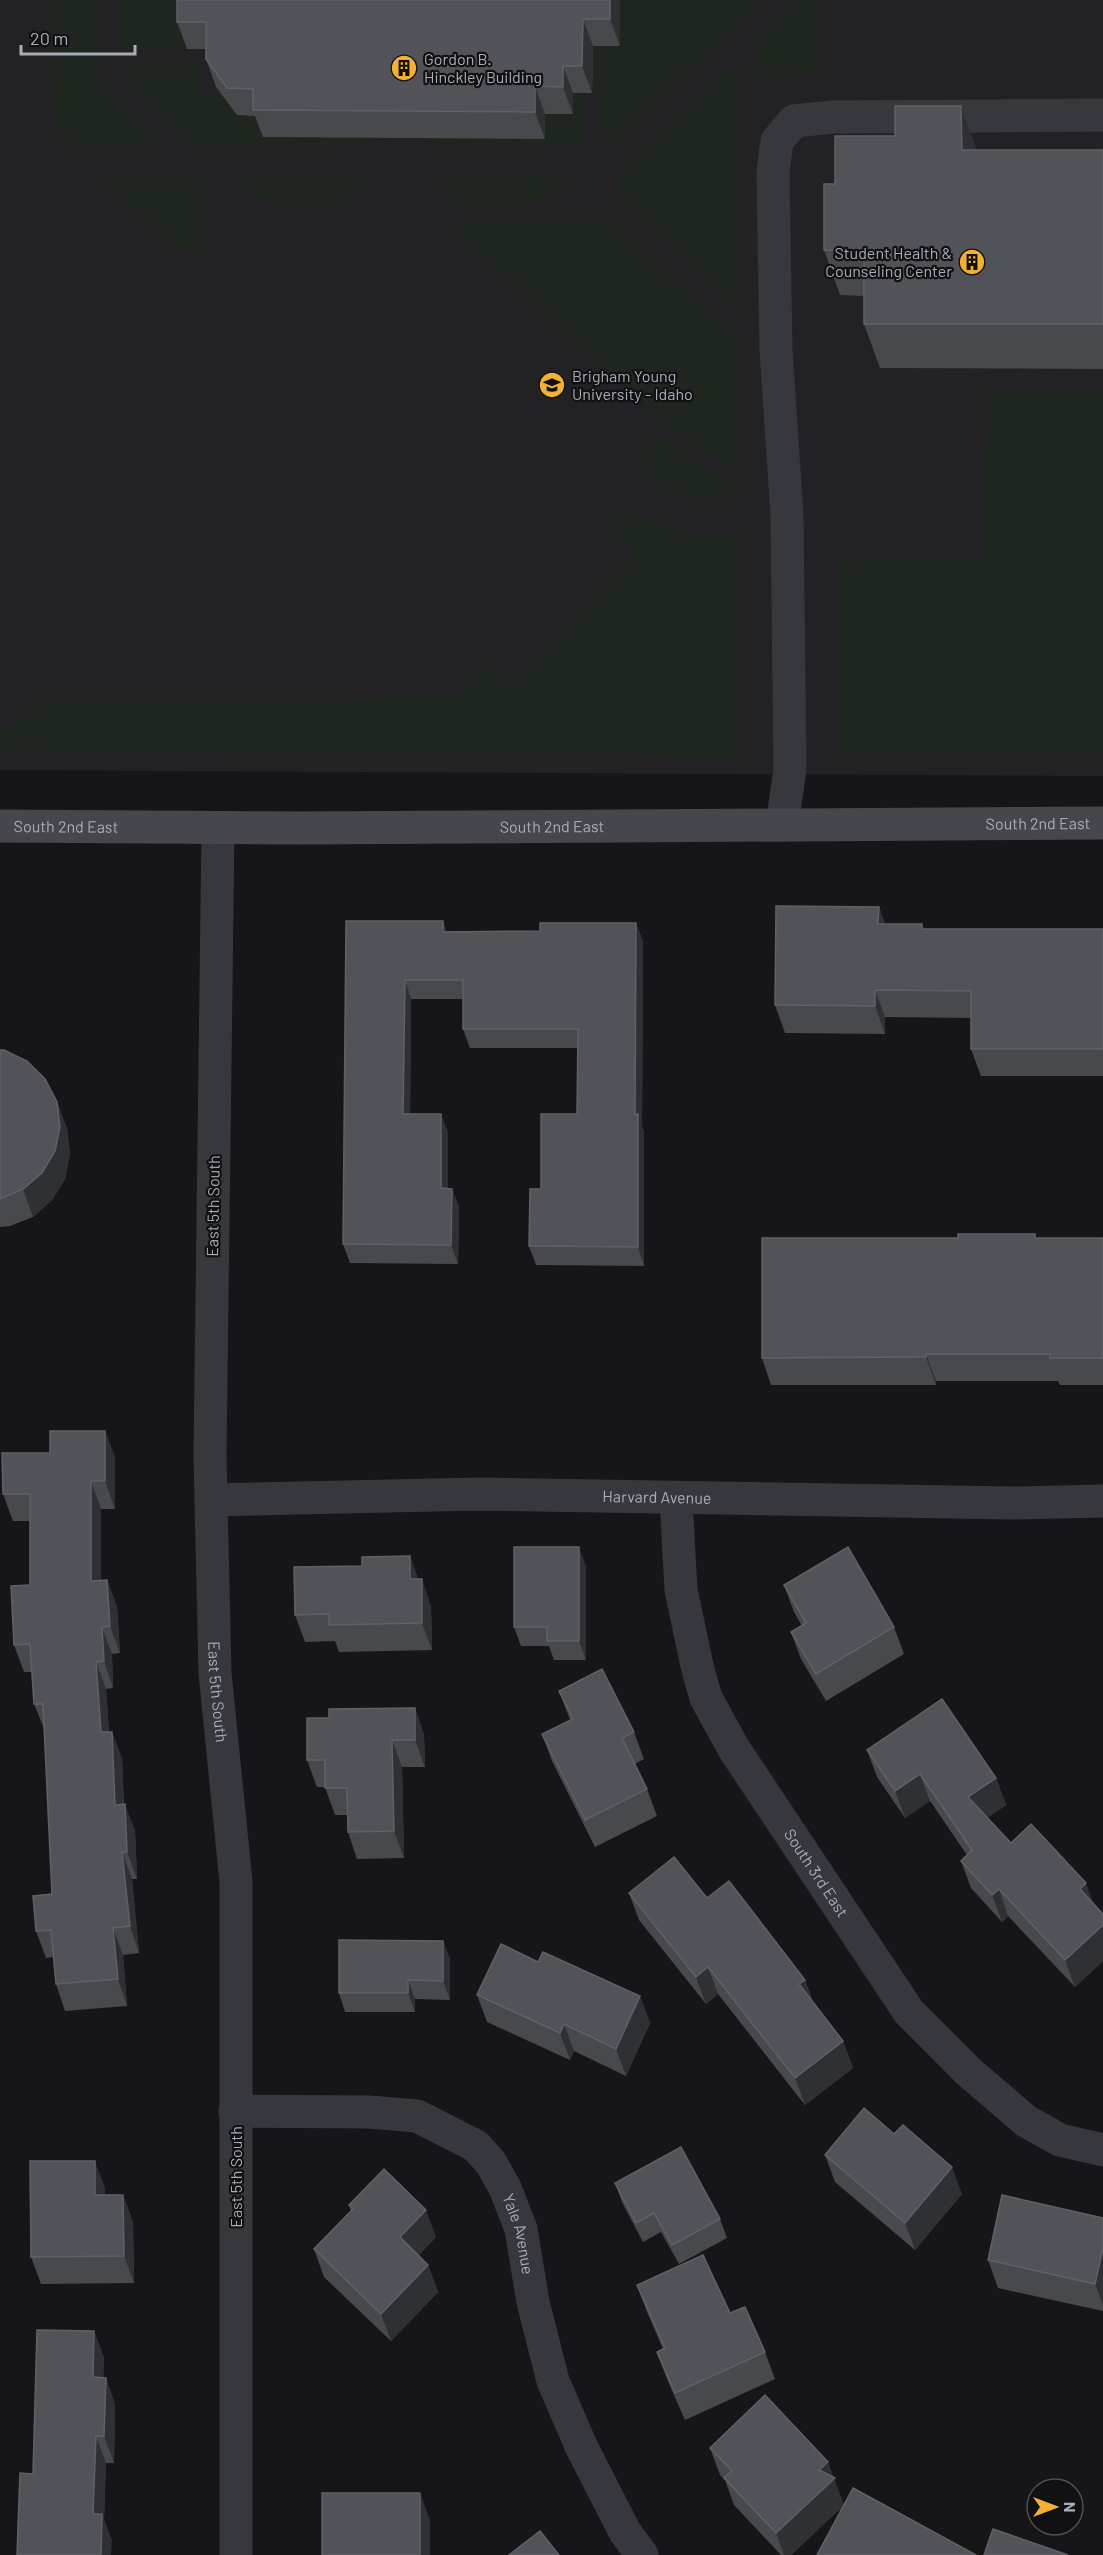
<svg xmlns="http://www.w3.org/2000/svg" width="1103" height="2555" font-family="Barlow,sans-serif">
	<rect width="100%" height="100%" fill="#161618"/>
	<!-- built -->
	<path fill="#222225" d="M 0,0 L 1103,0 L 1103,776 L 0,770 Z"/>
	<!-- green -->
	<g fill="#1e261f">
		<path d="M 50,0 L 100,0 L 100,76 L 91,86 L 95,84 L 99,86 L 151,136 L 154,141 L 151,147 L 75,147 L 53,126 Z"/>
		<rect x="120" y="0" width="67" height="49"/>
		<path d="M 620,0 L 763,0 L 620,139 L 615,141 L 601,136 L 601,90 L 592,90 L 593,46 L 620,46 Z"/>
		<path d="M 798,0 L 820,0 L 820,66 L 813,75 L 763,76 L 757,69 L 756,44 Z"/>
		<path d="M 137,66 L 199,66 L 200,96 L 222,96 L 263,116 L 371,138 L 371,144 L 193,145 L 131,83 L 127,76 L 132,69 Z"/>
		<path d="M 730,72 L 736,74 L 739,80 L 739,309 L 621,194 C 617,184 618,179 624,170 L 725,74 Z"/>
		<path d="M 573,93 L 586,93 L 586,144 L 435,145 L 435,138 L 545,139 L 545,114 Z"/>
		<path d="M 565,176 L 539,204 L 462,203 L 438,178 Z"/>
		<path d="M 186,177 L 195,180 L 205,192 L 204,255 L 191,254 L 173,245 L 101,178 Z"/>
		<path d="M 239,177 L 367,177 L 339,205 L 263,203 Z"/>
		<path d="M 610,219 L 738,341 L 738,471 L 668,425 L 457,231 L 455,226 L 463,221 Z"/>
		<path d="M 988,391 L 1103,391 L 1103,754 L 840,755 L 841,561 L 984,559 Z"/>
		<path d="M 661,435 L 737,488 L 738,495 C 692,501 666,497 638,459 Z"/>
		<path d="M 635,513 L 672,530 L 696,535 L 739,536 L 738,757 L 0,750 L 0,734 L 44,699 L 61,702 L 445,698 L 462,692 L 487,666 L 512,690 L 638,554 L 614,532 L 612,526 C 617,516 624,514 635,513 Z"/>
	</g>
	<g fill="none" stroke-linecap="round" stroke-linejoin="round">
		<!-- minor -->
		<g stroke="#37383d" stroke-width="33">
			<path d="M 782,825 L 790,769 L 787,516 L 776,350 L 773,172 L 777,141 L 794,121 L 833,117 L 1103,115"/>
			<path id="s1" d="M 218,828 L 210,1456 L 215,1673 L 236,1882 L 236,2555"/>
			<path id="s2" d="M 676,1498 L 681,1590 L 698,1670 L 706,1698 L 734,1749 L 909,2012 L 969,2072 L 1026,2121 L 1060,2140 L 1103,2150"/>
			<path id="s3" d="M 211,1500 L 479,1494 L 1012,1503 L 1103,1501"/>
			<path id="s4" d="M 235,2111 L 369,2112 L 417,2116 L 476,2146 L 491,2163 L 505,2188 L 521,2229 L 533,2302 L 553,2381 L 581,2446 L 625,2532 L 642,2555"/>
		</g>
		<!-- secondary -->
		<path stroke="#45474d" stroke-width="33" id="s5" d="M 0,826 L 301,828 L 1103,823"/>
	</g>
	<!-- wall -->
	<g fill="#47494d">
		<path d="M 620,0 L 620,46 L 593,46 L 592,93 L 573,93 L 573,114 L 545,114 L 545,139 L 263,137 L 255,116 L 237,115 L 216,87 L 206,59 L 206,49 L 187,49 L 177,22 Z"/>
		<path d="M 976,150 L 1103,150 L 1103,369 L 880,368 L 864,324 L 864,296 L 840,295 L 824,250 L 835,184 Z"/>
		<path d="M 879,907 L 885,924 L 922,924 L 924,929 L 1103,929 L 1103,1076 L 981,1076 L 971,1049 L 971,1018 L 885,1017 L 885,1034 L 785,1033 L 775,1005 Z"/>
		<path d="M 346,921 L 447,931 L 540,931 L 636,923 L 643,942 L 642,1126 L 644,1133 L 644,1266 L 536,1265 L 529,1246 L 541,1189 L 577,1114 L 578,1048 L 470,1048 L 463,1029 L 463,999 L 411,999 L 410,1114 L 441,1114 L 448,1133 L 448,1189 L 452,1189 L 459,1207 L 458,1264 L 350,1263 L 343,1244 Z"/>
		<path d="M 0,1050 L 57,1102 L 67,1129 L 70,1154 L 65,1179 L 52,1200 L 33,1217 L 10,1226 L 0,1227 Z"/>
		<path d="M 1037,1238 L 1103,1238 L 1103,1385 L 1060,1385 L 1058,1381 L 936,1381 L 936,1385 L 771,1385 L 762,1358 Z"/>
		<path d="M 105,1431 L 115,1458 L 115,1509 L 101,1509 L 101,1580 L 107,1580 L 117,1607 L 120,1653 L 112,1654 L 113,1688 L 106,1689 L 109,1732 L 112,1732 L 122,1759 L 124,1804 L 135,1831 L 137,1879 L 132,1879 L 139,1953 L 123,1955 L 127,2006 L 65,2011 L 56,1984 L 53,1957 L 46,1958 L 36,1931 L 52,1894 L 45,1731 L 34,1704 L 32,1672 L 24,1672 L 14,1645 L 30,1585 L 30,1521 L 13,1521 L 3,1494 L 50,1453 Z"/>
		<path d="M 410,1556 L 418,1579 L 431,1606 L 432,1650 L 339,1652 L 335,1641 L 305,1642 L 295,1615 L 362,1566 Z"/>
		<path d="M 586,1566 L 586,1660 L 554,1660 L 549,1646 L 521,1646 L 514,1627 Z"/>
		<path d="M 784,1585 L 894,1627 L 904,1654 L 826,1701 L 801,1659 L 791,1632 L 802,1626 L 794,1612 Z"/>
		<path d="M 559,1691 L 634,1732 L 644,1759 L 635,1764 L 647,1789 L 657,1816 L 595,1847 L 552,1761 L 542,1734 L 570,1720 Z"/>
		<path d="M 415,1708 L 424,1735 L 425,1767 L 402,1767 L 404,1858 L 357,1859 L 348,1832 L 347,1815 L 335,1815 L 325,1787 L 317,1787 L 307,1760 L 329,1718 Z"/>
		<path d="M 867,1750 L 996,1778 L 1006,1805 L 987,1818 L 1011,1843 L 1094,1904 L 1103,1914 L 1103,1961 L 1075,1987 L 1008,1916 L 1002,1922 L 971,1888 L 961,1861 L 967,1855 L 930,1801 L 905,1818 L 877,1777 Z"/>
		<path d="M 629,1893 L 707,1898 L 805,1980 L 813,2002 L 843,2041 L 853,2068 L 805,2105 L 718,1994 L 706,2004 L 639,1920 Z"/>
		<path d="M 443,1941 L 450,1959 L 450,2000 L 415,1999 L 415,2012 L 345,2012 L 339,1993 Z"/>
		<path d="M 538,1962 L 640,1996 L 650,2023 L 626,2076 L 574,2051 L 570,2060 L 487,2022 L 477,1995 Z"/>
		<path d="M 825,2155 L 962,2194 L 915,2250 L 835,2182 Z"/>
		<path d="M 615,2183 L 720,2219 L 727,2238 L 679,2264 L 661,2232 L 643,2242 L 622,2202 Z"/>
		<path d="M 105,2188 L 105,2195 L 123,2195 L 133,2222 L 134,2283 L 41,2284 L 31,2257 Z"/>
		<path d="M 349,2205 L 436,2237 L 419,2255 L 428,2265 L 438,2292 L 391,2341 L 324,2277 L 314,2249 L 351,2211 Z"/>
		<path d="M 1103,2218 L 1103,2311 L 998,2288 L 988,2260 Z"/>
		<path d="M 637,2285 L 730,2313 L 765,2352 L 775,2379 L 685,2420 L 667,2379 L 657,2352 L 663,2349 L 647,2312 Z"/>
		<path d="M 94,2331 L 104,2358 L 103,2378 L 106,2378 L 115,2405 L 114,2463 L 106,2463 L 104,2520 L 112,2541 L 33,2474 Z"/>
		<path d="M 710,2448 L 842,2507 L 791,2555 L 781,2555 L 734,2505 L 725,2480 L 720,2475 Z"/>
	</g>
	<!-- shaded-wall -->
	<g fill="#2f3033">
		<path d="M 610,0 L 620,0 L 620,46 L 610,19 Z"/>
		<path d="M 583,19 L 593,46 L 592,93 L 582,66 Z"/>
		<path d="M 563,66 L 573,93 L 573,114 L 563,87 Z"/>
		<path d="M 535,86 L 545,114 L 545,139 L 535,112 Z"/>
		<path d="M 961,106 L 977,151 L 962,150 Z"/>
		<path d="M 879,907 L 888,934 L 878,924 Z"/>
		<path d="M 443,921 L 450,940 L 443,932 Z"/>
		<path d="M 636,923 L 643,942 L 642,1126 L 644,1133 L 644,1266 L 638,1247 L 635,1114 Z"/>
		<path d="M 405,980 L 411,999 L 410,1133 L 403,1114 Z"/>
		<path d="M 875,990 L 885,1017 L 885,1034 L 875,1006 Z"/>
		<path d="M 57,1102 L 67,1129 L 70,1154 L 65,1179 L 52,1200 L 33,1217 L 23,1189 Z"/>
		<path d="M 441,1114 L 448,1133 L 448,1207 L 441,1188 Z"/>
		<path d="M 452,1189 L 459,1207 L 458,1264 L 451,1245 Z"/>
		<path d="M 926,1354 L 936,1381 L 936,1385 L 926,1357 Z"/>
		<path d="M 105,1431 L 115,1458 L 115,1509 L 105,1481 Z"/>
		<path d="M 91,1481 L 101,1509 L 101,1608 L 91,1581 Z"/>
		<path d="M 579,1547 L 586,1566 L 586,1660 L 579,1641 Z"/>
		<path d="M 410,1556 L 419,1583 L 410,1579 Z"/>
		<path d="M 422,1579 L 431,1606 L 432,1650 L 422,1623 Z"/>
		<path d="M 107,1580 L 117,1607 L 120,1653 L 110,1626 Z"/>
		<path d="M 102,1627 L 112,1654 L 113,1688 L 104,1661 Z"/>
		<path d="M 96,1662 L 106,1689 L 111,1759 L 101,1732 Z"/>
		<path d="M 415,1708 L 424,1735 L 425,1767 L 415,1740 Z"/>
		<path d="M 112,1732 L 122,1759 L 125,1832 L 115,1805 Z"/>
		<path d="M 392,1740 L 402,1767 L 404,1858 L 394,1831 Z"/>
		<path d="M 920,1774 L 930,1801 L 905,1818 L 895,1791 Z"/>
		<path d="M 996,1778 L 1006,1805 L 978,1824 L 968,1797 Z"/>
		<path d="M 125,1804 L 135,1831 L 137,1879 L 127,1852 Z"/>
		<path d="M 122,1852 L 132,1879 L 139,1953 L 130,1926 Z"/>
		<path d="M 1086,1883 L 1096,1910 L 1080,1889 Z"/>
		<path d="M 999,1889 L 1008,1916 L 1002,1922 L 992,1895 Z"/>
		<path d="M 1103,1925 L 1103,1961 L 1075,1987 L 1065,1960 Z"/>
		<path d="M 113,1928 L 123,1955 L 127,2006 L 118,1979 Z"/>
		<path d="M 443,1941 L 450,1959 L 450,2000 L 443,1981 Z"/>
		<path d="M 708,1967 L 718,1994 L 706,2004 L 696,1977 Z"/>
		<path d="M 408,1980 L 415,1999 L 415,2012 L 408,1993 Z"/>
		<path d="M 805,1980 L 814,2007 L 799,1984 Z"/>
		<path d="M 640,1996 L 650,2023 L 626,2076 L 616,2049 Z"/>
		<path d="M 564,2024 L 574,2051 L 570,2060 L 560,2033 Z"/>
		<path d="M 843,2041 L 853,2068 L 805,2105 L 795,2078 Z"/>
		<path d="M 95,2161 L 105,2188 L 105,2222 L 95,2195 Z"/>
		<path d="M 952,2167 L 962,2194 L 915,2250 L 905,2223 Z"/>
		<path d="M 123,2195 L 133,2222 L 134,2283 L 124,2256 Z"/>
		<path d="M 426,2210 L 436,2237 L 410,2264 L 400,2237 Z"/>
		<path d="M 1103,2248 L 1103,2305 L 1095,2284 Z"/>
		<path d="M 428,2265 L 438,2292 L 391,2341 L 381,2314 Z"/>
		<path d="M 94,2331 L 104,2358 L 103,2404 L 93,2377 Z"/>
		<path d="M 106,2378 L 115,2405 L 114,2463 L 104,2436 Z"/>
		<path d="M 96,2436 L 106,2463 L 104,2520 L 112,2541 L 111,2555 L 101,2555 L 93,2514 Z"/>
		<path d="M 828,2462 L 844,2505 L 791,2555 L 784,2555 L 776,2533 L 819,2470 Z"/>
		<path d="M 420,2493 L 430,2520 L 430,2555 L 420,2555 Z"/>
	</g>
	<!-- building -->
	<g fill="#525359" stroke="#5f6168" stroke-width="1.5">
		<path d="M 177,0 L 610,0 L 610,19 L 583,19 L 582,66 L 563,66 L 563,87 L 535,86 L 535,112 L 253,110 L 253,89 L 227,88 L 206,59 L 206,22 L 177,22 Z"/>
		<path d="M 895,106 L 961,106 L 962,150 L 1103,150 L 1103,324 L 864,324 L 864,251 L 824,250 L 824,184 L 835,184 L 835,136 L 895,136 Z"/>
		<path d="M 776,906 L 879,907 L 878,924 L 922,924 L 922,929 L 1103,929 L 1103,1049 L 971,1049 L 971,991 L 875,990 L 875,1006 L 775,1005 Z"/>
		<path d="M 346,921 L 443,921 L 443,932 L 540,931 L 540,923 L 636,923 L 635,1114 L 638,1114 L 638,1247 L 529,1246 L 530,1189 L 541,1189 L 541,1114 L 577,1114 L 578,1029 L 463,1029 L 463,980 L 405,980 L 403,1114 L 441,1114 L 441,1188 L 452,1189 L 451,1245 L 343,1244 Z"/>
		<path d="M 0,1050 L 4,1050 L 27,1061 L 45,1079 L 57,1102 L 60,1127 L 55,1151 L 42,1173 L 23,1189 L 0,1199 Z"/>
		<path d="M 958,1234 L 1035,1234 L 1035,1238 L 1103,1238 L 1103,1358 L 1050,1358 L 1050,1354 L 926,1354 L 926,1357 L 762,1358 L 762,1238 L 958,1238 Z"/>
		<path d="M 50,1431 L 105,1431 L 105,1481 L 91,1481 L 91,1581 L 107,1580 L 110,1626 L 102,1627 L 104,1661 L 96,1662 L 101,1732 L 112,1732 L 115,1805 L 125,1804 L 127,1852 L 122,1852 L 130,1926 L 113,1928 L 118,1979 L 56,1984 L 51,1930 L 36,1931 L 33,1896 L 52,1894 L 43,1704 L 34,1704 L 30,1644 L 14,1645 L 11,1586 L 30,1585 L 30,1494 L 3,1494 L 2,1453 L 50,1453 Z"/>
		<path d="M 514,1547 L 579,1547 L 579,1641 L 547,1641 L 547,1627 L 514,1627 Z"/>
		<path d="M 848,1547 L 894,1627 L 816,1674 L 791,1632 L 806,1623 L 784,1585 Z"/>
		<path d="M 410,1556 L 410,1579 L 422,1579 L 422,1623 L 329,1625 L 329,1614 L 295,1615 L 294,1567 L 362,1566 L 362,1557 Z"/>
		<path d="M 602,1669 L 634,1732 L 622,1738 L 647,1789 L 585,1820 L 542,1734 L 573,1719 L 559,1691 Z"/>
		<path d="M 942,1699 L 996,1778 L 968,1797 L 1011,1843 L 1031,1824 L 1086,1883 L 1080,1889 L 1103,1914 L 1103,1925 L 1065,1960 L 999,1889 L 992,1895 L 961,1861 L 972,1850 L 920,1774 L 895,1791 L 867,1750 Z"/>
		<path d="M 415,1708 L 415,1740 L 392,1740 L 394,1831 L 348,1832 L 347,1788 L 325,1788 L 325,1760 L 307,1760 L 307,1718 L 329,1718 L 329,1709 Z"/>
		<path d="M 674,1857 L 707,1898 L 729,1881 L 805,1980 L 799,1984 L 843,2041 L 795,2078 L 708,1967 L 696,1977 L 629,1893 Z"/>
		<path d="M 339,1940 L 443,1941 L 443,1981 L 408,1980 L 408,1993 L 339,1993 Z"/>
		<path d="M 501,1944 L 538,1962 L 543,1952 L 640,1996 L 616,2049 L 564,2024 L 560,2033 L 477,1995 Z"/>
		<path d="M 864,2108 L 894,2134 L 903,2125 L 952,2167 L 905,2223 L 825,2155 Z"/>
		<path d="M 681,2147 L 720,2219 L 672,2245 L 654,2213 L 636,2223 L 615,2183 Z"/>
		<path d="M 30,2161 L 95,2161 L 95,2195 L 123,2195 L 124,2256 L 31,2257 Z"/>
		<path d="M 384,2169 L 426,2210 L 400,2237 L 428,2265 L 381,2314 L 314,2249 L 353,2209 L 349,2205 Z"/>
		<path d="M 1002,2195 L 1103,2218 L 1103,2248 L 1095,2284 L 988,2260 Z"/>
		<path d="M 703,2255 L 730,2313 L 745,2307 L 765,2352 L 675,2393 L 657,2352 L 665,2348 L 637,2285 Z"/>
		<path d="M 37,2330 L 94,2331 L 93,2377 L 106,2378 L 104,2436 L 96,2436 L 93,2514 L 102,2514 L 101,2555 L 17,2555 L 20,2473 L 33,2474 Z"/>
		<path d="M 765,2395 L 828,2462 L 819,2470 L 835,2478 L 776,2533 L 724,2478 L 732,2471 L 710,2448 Z"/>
		<path d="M 853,2488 L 976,2555 L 817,2555 Z"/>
		<rect x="322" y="2493" width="98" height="62"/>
		<path d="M 993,2529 L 1068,2555 L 984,2555 Z"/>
		<path d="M 540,2531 L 559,2555 L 509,2555 Z"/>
	</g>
	<!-- icons -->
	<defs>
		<g id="building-disc" transform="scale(1.35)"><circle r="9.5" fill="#f2b134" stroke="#111113"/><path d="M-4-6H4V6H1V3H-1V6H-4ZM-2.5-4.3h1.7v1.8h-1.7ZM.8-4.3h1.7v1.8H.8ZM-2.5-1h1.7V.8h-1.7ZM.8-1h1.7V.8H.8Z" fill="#111"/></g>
		<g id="university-disc" transform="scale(1.35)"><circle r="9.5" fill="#f2b134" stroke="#111113"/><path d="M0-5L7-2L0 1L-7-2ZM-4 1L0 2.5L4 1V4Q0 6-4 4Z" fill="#111"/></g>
	</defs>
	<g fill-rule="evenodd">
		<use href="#building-disc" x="404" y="68"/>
		<use href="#building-disc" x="972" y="262"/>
		<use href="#university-disc" x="552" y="385"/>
	</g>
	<g text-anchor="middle" stroke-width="4.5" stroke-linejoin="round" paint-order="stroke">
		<!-- poi labels -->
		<g font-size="16" fill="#a8adb8" stroke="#111113" text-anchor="start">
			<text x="424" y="65">Gordon B.<tspan x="424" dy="18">Hinckley Building</tspan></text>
			<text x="952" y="259" text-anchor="end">Student Health &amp;<tspan x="952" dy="18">Counseling Center</tspan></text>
			<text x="572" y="382">Brigham Young<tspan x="572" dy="18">University - Idaho</tspan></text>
		</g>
		<!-- street labels -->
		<g font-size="16" fill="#a8adb8" stroke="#111113">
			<text dy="6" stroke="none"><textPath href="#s5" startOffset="1038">South 2nd East</textPath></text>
			<text dy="6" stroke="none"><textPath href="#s5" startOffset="66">South 2nd East</textPath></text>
			<text dy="6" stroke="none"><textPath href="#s5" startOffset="552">South 2nd East</textPath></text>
			<text transform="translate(213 1206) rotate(-89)" y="6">East 5th South</text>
			<text dy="6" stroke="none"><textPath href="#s3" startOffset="446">Harvard Avenue</textPath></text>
			<text dy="6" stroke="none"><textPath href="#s1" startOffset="864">East 5th South</textPath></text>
			<text dy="6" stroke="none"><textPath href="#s2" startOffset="410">South 3rd East</textPath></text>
			<text transform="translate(236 2177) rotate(-90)" y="6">East 5th South</text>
			<text dy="6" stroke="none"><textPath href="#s4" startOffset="348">Yale Avenue</textPath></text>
		</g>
	</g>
	<!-- north arrow -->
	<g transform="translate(1055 2507) rotate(90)"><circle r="28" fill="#111113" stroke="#4d4f55" stroke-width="1.5"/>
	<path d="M0-4.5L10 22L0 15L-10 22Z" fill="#f2b134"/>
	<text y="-9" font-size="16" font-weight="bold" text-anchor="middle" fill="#a8adb8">N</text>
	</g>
	<!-- scale -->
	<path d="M21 45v9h114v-9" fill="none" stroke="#a8adb8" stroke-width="3"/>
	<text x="30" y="45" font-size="18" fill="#a8adb8" stroke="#111113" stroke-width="4.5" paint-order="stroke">20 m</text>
</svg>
